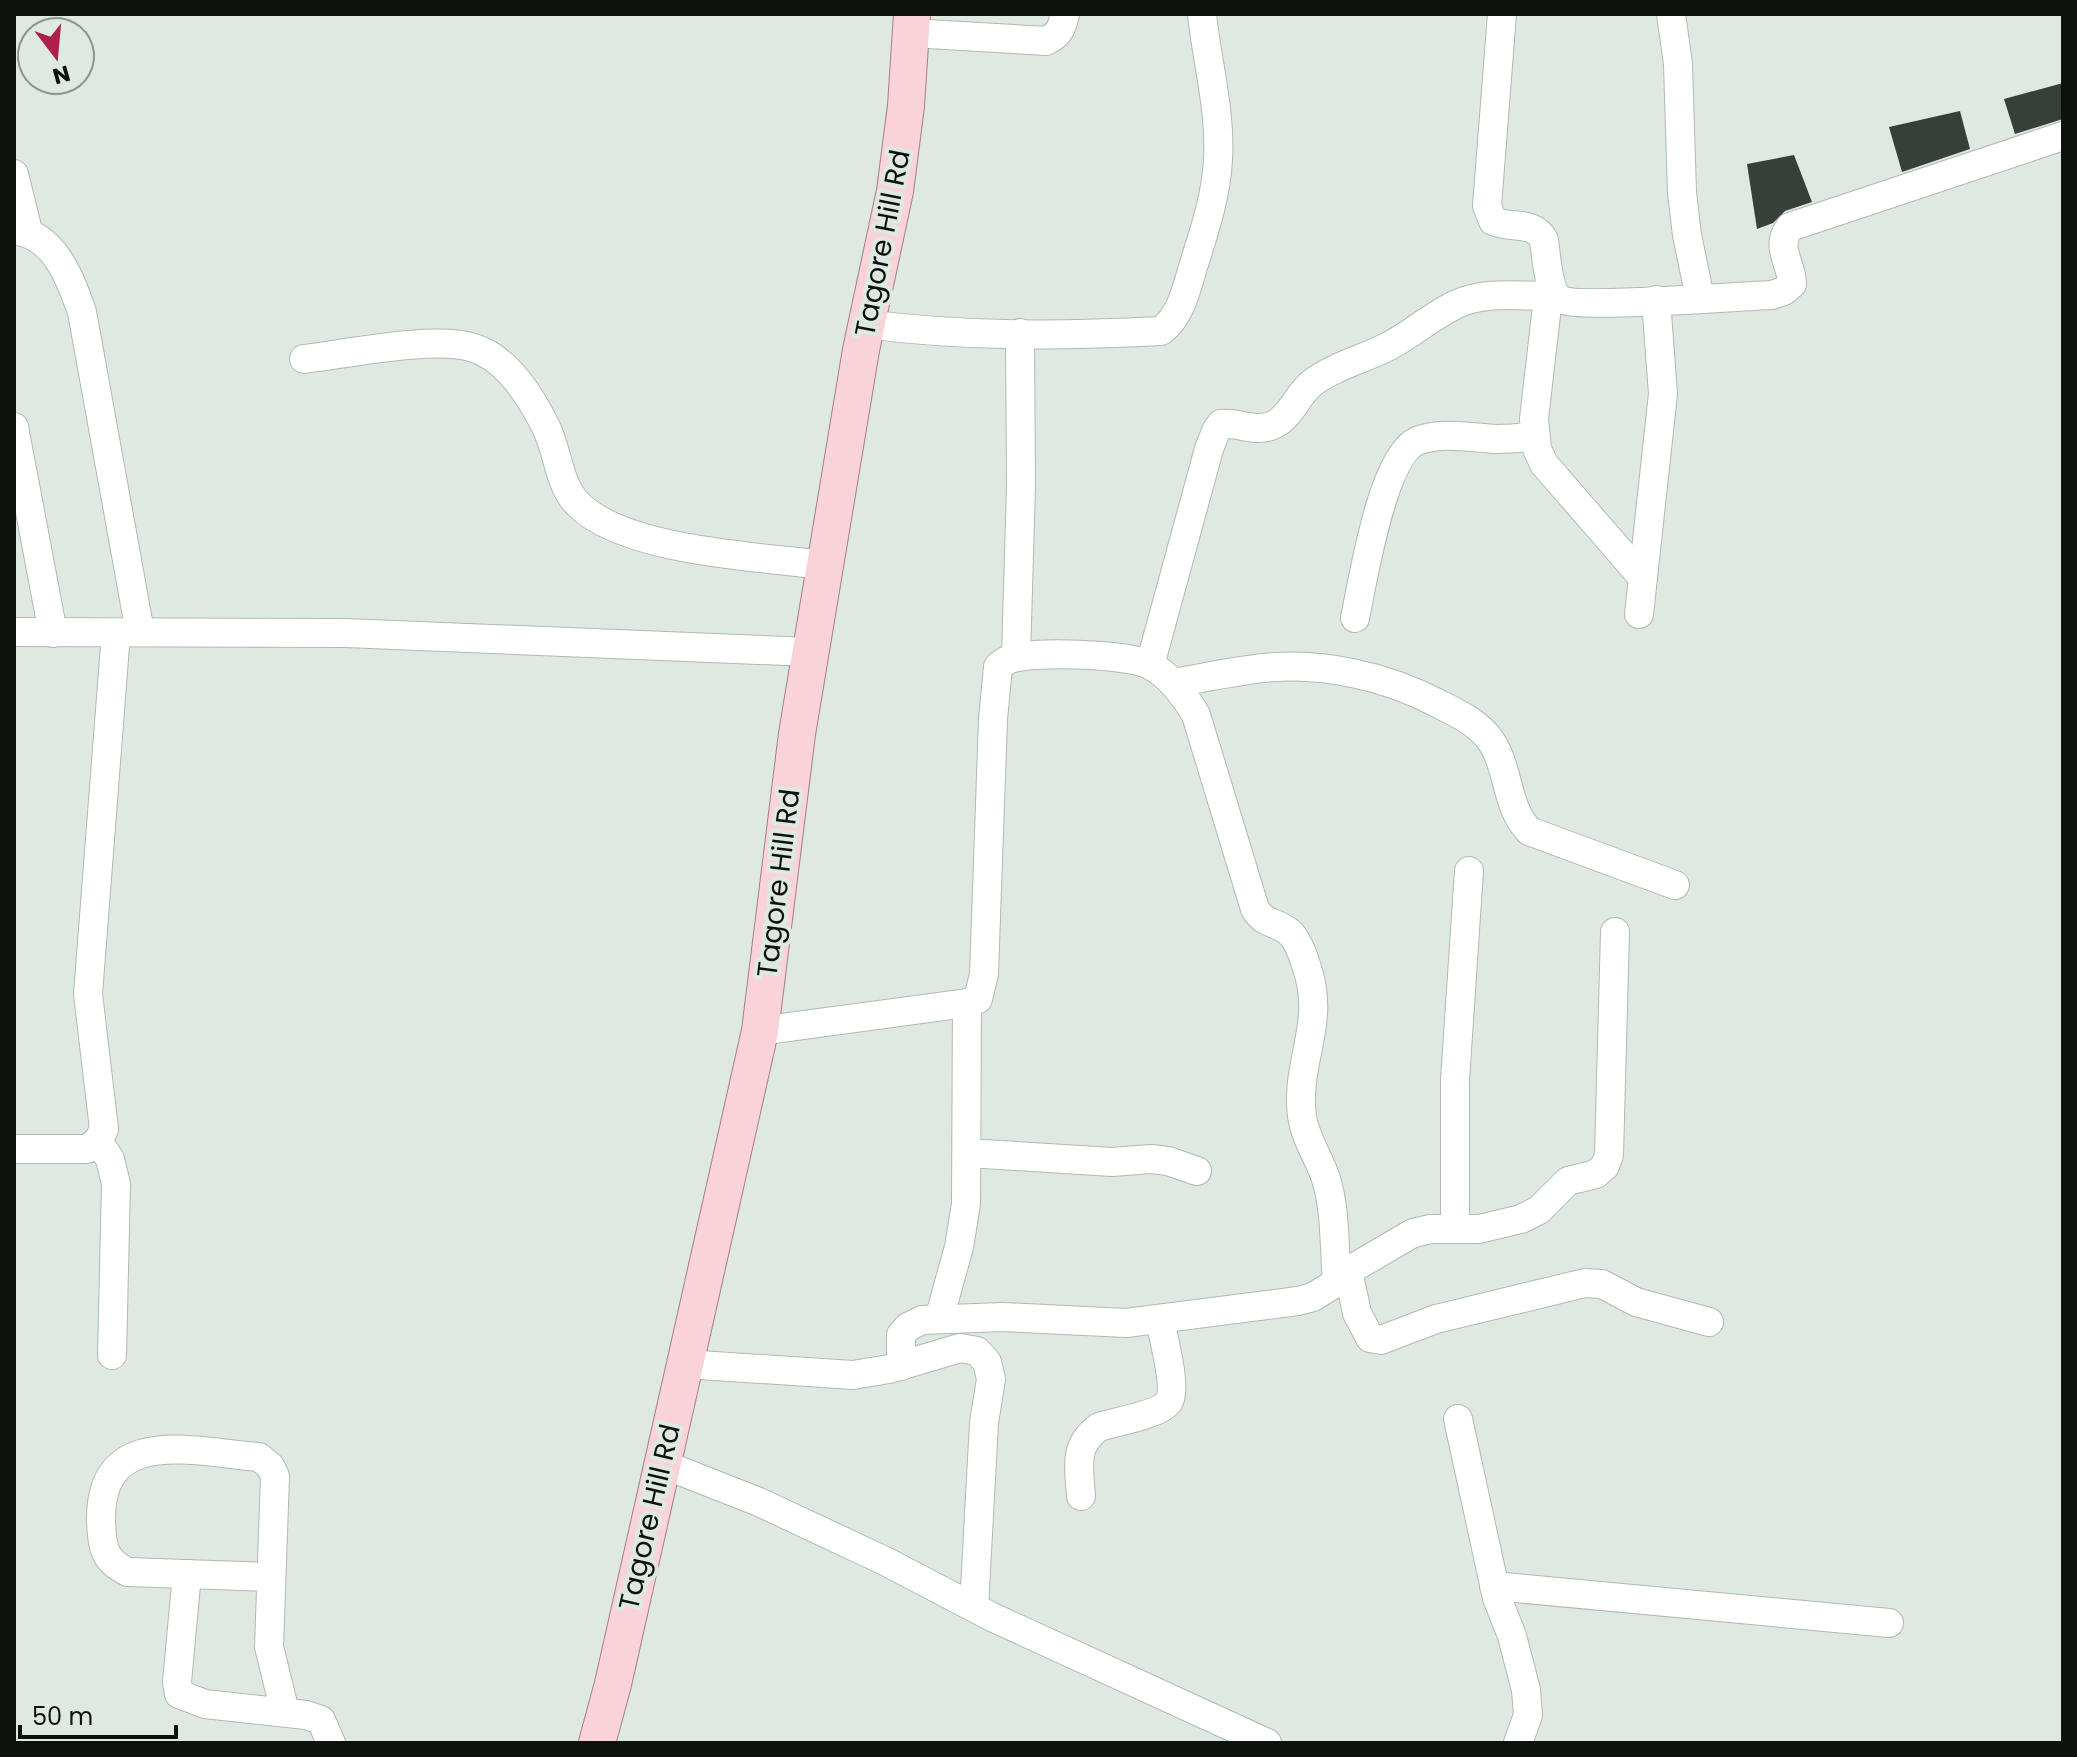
<svg xmlns="http://www.w3.org/2000/svg" width="2077" height="1757" font-family="Poppins,sans-serif">
	<rect width="100%" height="100%" fill="#dee9e2"/>
	<!-- building -->
	<g fill="#373f39">
		<path d="M 2063,83 L 2063,119 L 2015,134 L 2004,99 Z"/>
		<path d="M 1960,111 L 1970,149 L 1902,172 L 1889,127 Z"/>
		<path d="M 1794,155 L 1812,202 L 1785,211 L 1773,223 L 1757,229 L 1747,164 Z"/>
	</g>
	<g fill="none" stroke-linecap="round" stroke-linejoin="round">
		<!-- minor casing -->
		<g stroke="#afbab2" stroke-width="30">
			<g id="minor">
				<path d="M 1502,14 L 1487,206 L 1493,221 C 1511,229 1534,220 1544,240 C 1546,253 1548,291 1560,299 C 1576,309 1742,296 1772,295 L 1784,291 L 1792,284 C 1792,263 1774,247 1790,227 L 2063,136"/>
				<path d="M 1671,14 L 1678,64 L 1682,193 L 1687,235 L 1700,298"/>
				<path d="M 911,33 L 1046,41 C 1059,35 1062,28 1065,14"/>
				<path d="M 14,174 L 28,231"/>
				<path d="M 14,230 C 55,235 70,278 82,312 L 140,632"/>
				<path d="M 1550,280 L 1534,419 L 1537,449 L 1544,464 L 1643,578"/>
				<path d="M 866,324 C 964,337 1063,336 1161,331 C 1181,316 1186,290 1193,267 C 1204,232 1216,197 1218,160 C 1221,112 1207,62 1202,14"/>
				<path d="M 304,359 C 346,354 436,335 474,348 C 508,359 531,397 546,427 C 558,451 559,487 579,505 C 625,551 760,557 825,565"/>
				<path d="M 14,427 L 53,633"/>
				<path d="M 1639,614 L 1663,394 L 1656,300"/>
				<path d="M 1355,618 C 1363,581 1382,456 1417,441 C 1442,431 1472,438 1497,439 C 1509,439 1522,438 1534,436"/>
				<path d="M 14,632 L 346,633 L 810,652"/>
				<path d="M 1016,657 L 1021,486 L 1020,333"/>
				<path d="M 1150,665 L 1209,449 L 1216,431 L 1221,424 C 1240,422 1257,434 1275,424 C 1291,416 1298,394 1312,383 C 1334,366 1364,359 1389,346 C 1412,334 1433,315 1457,304 C 1485,291 1518,296 1548,296"/>
				<path d="M 1173,683 C 1203,678 1234,671 1264,668 C 1321,662 1386,676 1437,703 C 1455,712 1475,721 1488,737 C 1510,765 1504,804 1529,831 L 1675,885"/>
				<path d="M 760,1031 L 967,1003 L 978,999 L 984,974 L 993,719 L 998,667 C 1000,665 1005,661 1008,660 C 1028,650 1129,654 1150,665 C 1170,676 1185,696 1196,715 L 1255,909 C 1266,926 1276,921 1289,932 C 1297,939 1303,955 1306,965 C 1327,1024 1295,1060 1302,1116 C 1305,1139 1319,1157 1326,1179 C 1336,1211 1334,1249 1337,1282"/>
				<path d="M 98,1141 L 110,1159 L 116,1184 L 112,1355"/>
				<path d="M 14,1149 L 87,1149 L 98,1141 L 104,1129 L 88,994 L 116,633"/>
				<path d="M 968,1153 L 1112,1162 L 1151,1159 L 1168,1161 L 1197,1171"/>
				<path d="M 1455,1228 L 1455,1080 L 1469,871"/>
				<path d="M 1348,1271 L 1357,1313 L 1370,1338 L 1381,1340 L 1436,1319 L 1585,1283 L 1602,1284 L 1636,1302 L 1709,1322"/>
				<path d="M 939,1319 L 959,1247 L 966,1204 L 967,1003"/>
				<path d="M 684,1364 L 853,1375 L 889,1369 L 960,1348 L 977,1351 L 987,1362 L 991,1379 L 984,1423 L 974,1607"/>
				<path d="M 901,1366 L 901,1335 L 908,1327 L 922,1320 L 1003,1317 L 1126,1323 L 1298,1301 L 1313,1297 L 1337,1282 L 1348,1271 L 1413,1233 L 1431,1229 L 1479,1229 L 1521,1219 L 1539,1210 L 1568,1181 L 1596,1174 L 1605,1166 L 1609,1155 L 1615,932"/>
				<path d="M 1458,1419 L 1497,1598 L 1512,1636 L 1526,1690 L 1528,1715 L 1518,1743"/>
				<path d="M 660,1463 L 759,1502 L 885,1561 L 992,1617 L 1267,1743"/>
				<path d="M 1081,1496 C 1079,1467 1073,1446 1099,1427 C 1115,1422 1162,1414 1169,1401 C 1177,1388 1163,1336 1160,1320"/>
				<path d="M 187,1574 L 177,1682 L 179,1694 L 205,1704 L 306,1715 L 321,1720 L 331,1743"/>
				<path d="M 271,1577 L 128,1572 C 104,1561 102,1547 101,1522 C 99,1424 194,1452 259,1457 L 270,1466 L 275,1476 L 269,1647 L 285,1712"/>
				<path d="M 1494,1586 L 1889,1623"/>
			</g>
		</g>
		<!-- major casing -->
		<g stroke="#a57d82" stroke-width="38">
			<path id="major" d="M 597,1743 L 613,1684 L 760,1031 L 797,734 L 861,350 L 895,191 L 906,106 L 912,14"/>
		</g>
		<!-- minor -->
		<use href="#minor" stroke="#fff" stroke-width="28"/>
		<!-- major -->
		<use href="#major" stroke="#fad3d9" stroke-width="36"/>
	</g>
	<g text-anchor="middle" stroke-width="8" stroke-linejoin="round" paint-order="stroke">
		<!-- street labels -->
		<g font-size="28" fill="#0e120f" stroke="#dee9e2">
			<text transform="translate(882 243) rotate(-79)" y="10">Tagore Hill Rd</text>
			<text transform="translate(778 883) rotate(-83)" y="10">Tagore Hill Rd</text>
			<text transform="translate(649 1517) rotate(-77)" y="10">Tagore Hill Rd</text>
		</g>
	</g>
	<!-- border -->
	<rect width="2077" height="1757" fill="none" stroke="#0e120f" stroke-width="32"/>
	<!-- north arrow -->
	<g transform="translate(56 56) rotate(164)"><circle r="38" fill="#dee9e2" stroke="#8b938e" stroke-width="2"/>
	<path d="M0-6L14 30L0 20L-14 30Z" fill="#b01e4e"/>
	<text y="-12" font-size="22" font-weight="bold" text-anchor="middle" fill="#0e120f">N</text>
	</g>
	<!-- scale -->
	<path d="M20 1725v12h156v-12" fill="none" stroke="#0e120f" stroke-width="4"/>
	<text x="32" y="1725" font-size="24" fill="#0e120f" stroke="#dee9e2" stroke-width="6" paint-order="stroke">50 m</text>
</svg>
